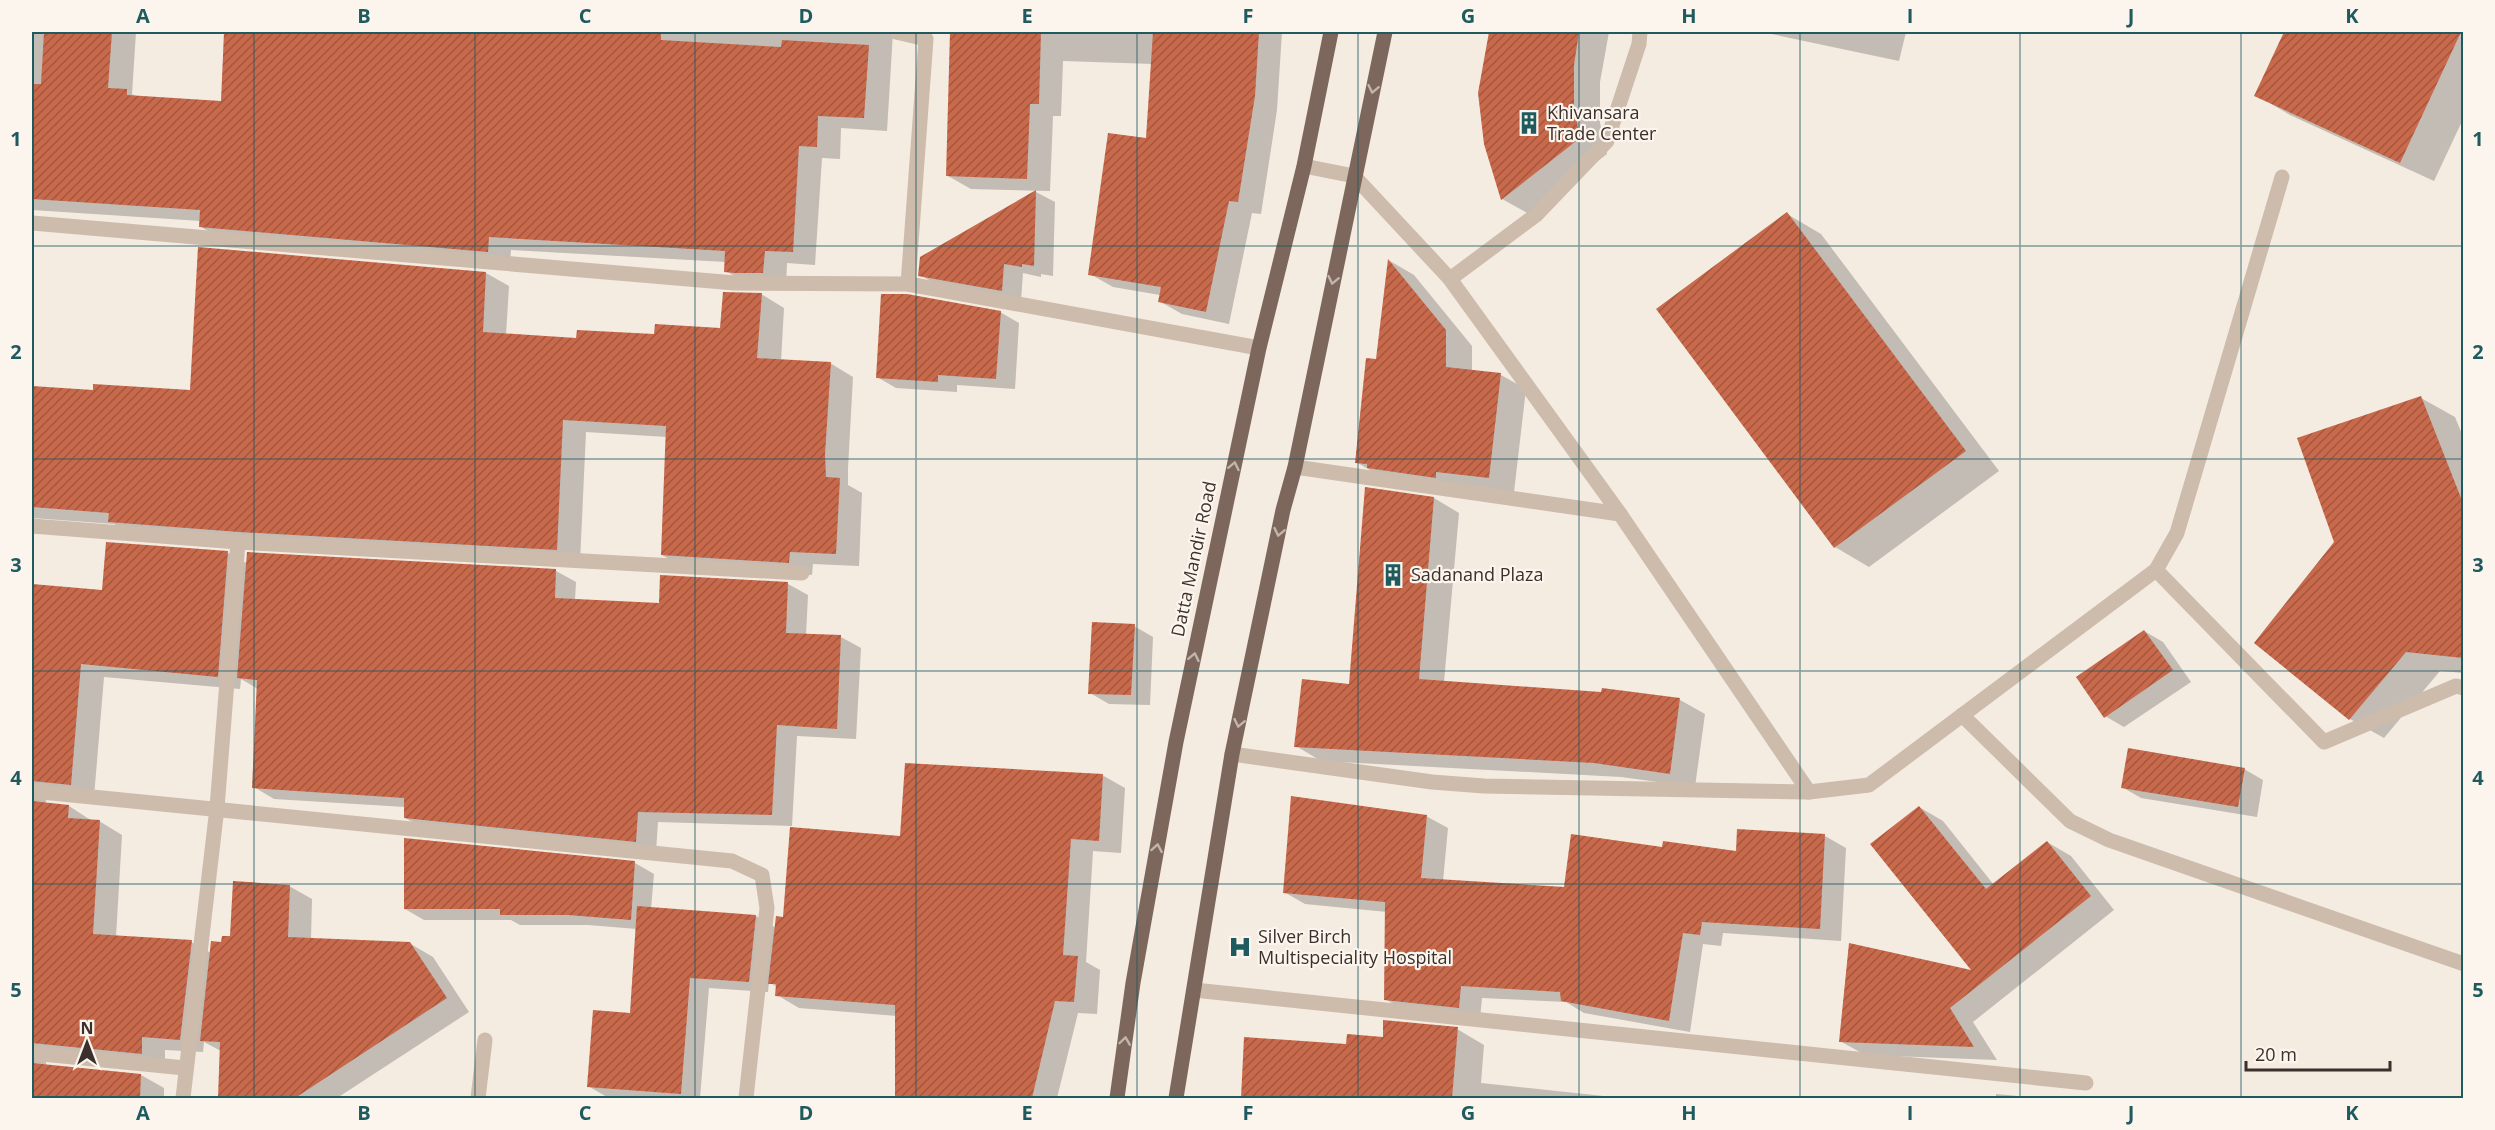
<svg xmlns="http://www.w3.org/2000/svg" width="2495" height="1130" font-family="'Open Sans',sans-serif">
	<defs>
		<pattern id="building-hatch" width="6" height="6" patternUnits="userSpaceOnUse" patternTransform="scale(1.5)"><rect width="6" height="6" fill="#c8694b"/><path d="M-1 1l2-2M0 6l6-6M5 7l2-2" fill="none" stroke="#a4573f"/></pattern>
	</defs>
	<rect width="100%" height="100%" fill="#f4ebe1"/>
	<!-- shadow -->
	<g fill="#0003">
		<path d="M 32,32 L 136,32 L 132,94 L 138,97 L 222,102 L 226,32 L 893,32 L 887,131 L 841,128 L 840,159 L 822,158 L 815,265 L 787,263 L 786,286 L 749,285 L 726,271 L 726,262 L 511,250 L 510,264 L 224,240 L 201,227 L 201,221 L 32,210 Z"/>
		<path d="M 952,32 L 1282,32 L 1277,110 L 1261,214 L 1252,213 L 1229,324 L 1182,314 L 1159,301 L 1160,295 L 1113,287 L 1090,274 L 1148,140 L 1153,64 L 1063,61 L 1061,116 L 1053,116 L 1050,191 L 971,189 L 948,176 Z"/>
		<path d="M 1490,32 L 1609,32 L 1600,82 L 1600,123 L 1607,154 L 1529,214 L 1502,199 L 1480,93 Z"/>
		<path d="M 1762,32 L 1906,32 L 1899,61 Z"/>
		<path d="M 2286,32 L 2464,32 L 2464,117 L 2434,181 L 2290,115 L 2256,95 Z"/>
		<path d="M 1036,192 L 1055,202 L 1053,276 L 1041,274 L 1041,277 L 1023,273 L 1021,301 L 939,286 L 920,275 L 921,258 Z"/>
		<path d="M 1787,214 L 1821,234 L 1999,471 L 1869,567 L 1835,547 Z"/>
		<path d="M 200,249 L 486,273 L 509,286 L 506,335 L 578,340 L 722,330 L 761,294 L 784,308 L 781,361 L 830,363 L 853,377 L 848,468 L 848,485 L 862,493 L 859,566 L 813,564 L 812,575 L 685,568 L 662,555 L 667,437 L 586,432 L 580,562 L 132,535 L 114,524 L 32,518 L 32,388 L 94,392 L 191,392 Z"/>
		<path d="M 1390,261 L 1414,275 L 1472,346 L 1472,371 L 1501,375 L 1526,389 L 1514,492 L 1382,477 L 1356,462 L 1378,361 Z"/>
		<path d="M 1000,312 L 1019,323 L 1015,389 L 957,385 L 957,392 L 896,388 L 877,377 Z"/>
		<path d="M 2421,398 L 2455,417 L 2464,439 L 2464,673 L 2440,671 L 2384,738 L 2350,719 L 2256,643 L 2336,543 Z"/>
		<path d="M 1434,498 L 1459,513 L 1444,682 L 1603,693 L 1603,690 L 1680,700 L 1705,714 L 1695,787 L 1621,777 L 1321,761 L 1296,746 L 1350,686 Z"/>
		<path d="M 227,552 L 248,564 L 556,571 L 576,582 L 575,600 L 660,605 L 788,584 L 808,595 L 806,635 L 841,637 L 861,648 L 856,739 L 797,736 L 792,826 L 658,822 L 656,852 L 426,829 L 405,818 L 405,807 L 274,799 L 254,787 L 258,689 L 241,679 L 240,689 L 104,677 L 94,797 L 47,798 L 45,804 L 69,806 L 92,821 L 99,821 L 122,835 L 116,937 L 191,942 L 211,953 L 289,886 L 312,899 L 311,939 L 409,943 L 433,957 L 469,1012 L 337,1098 L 219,1098 L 221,1051 L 204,1042 L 203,1052 L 165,1050 L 165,1066 L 46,1061 L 46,1066 L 141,1075 L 164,1088 L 164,1098 L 32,1098 L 32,585 L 103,592 Z"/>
		<path d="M 1134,626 L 1153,637 L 1150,705 L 1109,704 L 1090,693 Z"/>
		<path d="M 2144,631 L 2163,642 L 2191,682 L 2124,727 L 2105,716 Z"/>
		<path d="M 2244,769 L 2263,780 L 2257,817 L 2141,798 L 2122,787 Z"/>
		<path d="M 1102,775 L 1125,788 L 1121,853 L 1093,851 L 1086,962 L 1100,970 L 1097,1014 L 1078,1013 L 1057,1098 L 897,1098 L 897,1016 L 799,1008 L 777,995 L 777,987 L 769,982 L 768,992 L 709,988 L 700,1098 L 607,1097 L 588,1086 L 631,1015 L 637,929 L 588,925 L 520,925 L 511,920 L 424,920 L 405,909 L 635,863 L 654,874 L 651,909 L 756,916 L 776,928 L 784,918 L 902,837 Z"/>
		<path d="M 1919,807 L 1943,821 L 1994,885 L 2047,842 L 2071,856 L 2114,910 L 1973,1022 L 1997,1060 L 1865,1055 L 1840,1041 L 1975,972 Z"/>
		<path d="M 1426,816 L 1448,828 L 1443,881 L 1565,889 L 1663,848 L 1737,853 L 1825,836 L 1846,848 L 1841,941 L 1723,933 L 1721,946 L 1703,944 L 1690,1032 L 1584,1013 L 1566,1002 L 1482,998 L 1480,1019 L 1406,1011 L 1385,999 L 1387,912 L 1305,904 L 1284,892 Z"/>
		<path d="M 1457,1029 L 1484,1045 L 1481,1083 L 1622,1098 L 1242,1098 L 1246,1039 L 1347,1045 Z"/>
		<path d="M 1996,1094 L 2038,1098 L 1996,1098 Z"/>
	</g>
	<!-- building -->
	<g fill="url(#building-hatch)">
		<path d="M 44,32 L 112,32 L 108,88 L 127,89 L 127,95 L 221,101 L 224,32 L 661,32 L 661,40 L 781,47 L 782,40 L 869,45 L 864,118 L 818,116 L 817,147 L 799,146 L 793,252 L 765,251 L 763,273 L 735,273 L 724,272 L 725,251 L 489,237 L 488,252 L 199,227 L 200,210 L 32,199 L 32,84 L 41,84 Z"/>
		<path d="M 950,32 L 1041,32 L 1039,104 L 1030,104 L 1027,179 L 946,176 Z"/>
		<path d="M 1153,32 L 1259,32 L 1255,96 L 1238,202 L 1229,201 L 1206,312 L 1158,302 L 1161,287 L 1088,275 L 1108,133 L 1146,138 Z"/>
		<path d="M 1489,32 L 1579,32 L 1574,65 L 1574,107 L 1580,138 L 1501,200 L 1484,144 L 1478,93 Z"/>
		<path d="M 2284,32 L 2461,32 L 2400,163 L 2254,96 Z"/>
		<path d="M 1036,190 L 1034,266 L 1022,264 L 1022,267 L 1004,264 L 1002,291 L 918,276 L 920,257 Z"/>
		<path d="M 1787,212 L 1966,451 L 1834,548 L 1656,309 Z"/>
		<path d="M 198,247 L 486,272 L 483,332 L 576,338 L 577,330 L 654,334 L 655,324 L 720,328 L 723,292 L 762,293 L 757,358 L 831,362 L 825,454 L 826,477 L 840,478 L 836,554 L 790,552 L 789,563 L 661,555 L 666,426 L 563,420 L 557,550 L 239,532 L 108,522 L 109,513 L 32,507 L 32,386 L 93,390 L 93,384 L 190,390 Z"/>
		<path d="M 1388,259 L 1446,330 L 1446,367 L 1501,373 L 1489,478 L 1436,472 L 1436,478 L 1367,468 L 1367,464 L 1355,463 L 1366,358 L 1376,359 Z"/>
		<path d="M 881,294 L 907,294 L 1001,311 L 996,379 L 938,375 L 938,382 L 876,378 Z"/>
		<path d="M 2421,396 L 2463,503 L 2463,658 L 2406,652 L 2349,720 L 2254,643 L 2334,542 L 2297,438 Z"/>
		<path d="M 1365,487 L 1434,497 L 1419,679 L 1601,692 L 1602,688 L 1680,698 L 1670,774 L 1594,763 L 1294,747 L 1302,679 L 1349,684 Z"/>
		<path d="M 106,542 L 228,551 L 218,677 L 81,664 L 71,785 L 32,781 L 32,584 L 102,590 Z"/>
		<path d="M 247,552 L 556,569 L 555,598 L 659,603 L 660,575 L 788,582 L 786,633 L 841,635 L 837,729 L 777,725 L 772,815 L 638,812 L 636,842 L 404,818 L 404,798 L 252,788 L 257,680 L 237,678 Z"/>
		<path d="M 1092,622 L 1135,624 L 1131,695 L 1088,694 Z"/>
		<path d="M 2144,630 L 2173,670 L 2104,718 L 2076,677 Z"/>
		<path d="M 2128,748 L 2245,768 L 2238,807 L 2121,788 Z"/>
		<path d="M 905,763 L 1103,774 L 1099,841 L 1071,839 L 1063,955 L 1078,956 L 1074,1002 L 1055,1001 L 1032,1098 L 895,1098 L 895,1005 L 775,996 L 776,984 L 768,984 L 776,916 L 783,917 L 790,827 L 900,836 Z"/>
		<path d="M 1291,796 L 1427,815 L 1421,878 L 1564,887 L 1571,834 L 1662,847 L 1663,841 L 1736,851 L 1737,829 L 1825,834 L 1820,929 L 1702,922 L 1700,935 L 1683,933 L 1669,1021 L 1561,1001 L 1560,992 L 1461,986 L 1459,1008 L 1384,1000 L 1385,902 L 1283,893 Z"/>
		<path d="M 32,801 L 69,805 L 68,818 L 100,820 L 93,934 L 192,940 L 180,1040 L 142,1037 L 142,1054 L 32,1043 Z"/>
		<path d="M 1919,806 L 1986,889 L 2047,841 L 2091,896 L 1950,1008 L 1974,1047 L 1839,1042 L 1849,943 L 1971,970 L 1870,844 Z"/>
		<path d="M 404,838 L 635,861 L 631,920 L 568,915 L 500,915 L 500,909 L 404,909 Z"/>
		<path d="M 233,881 L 290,885 L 288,937 L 410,942 L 447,998 L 295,1098 L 218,1098 L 220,1042 L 200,1041 L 211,941 L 221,942 L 222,936 L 230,936 Z"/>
		<path d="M 637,906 L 756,915 L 749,982 L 690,978 L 681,1094 L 587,1087 L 593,1010 L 630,1013 Z"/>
		<path d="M 1383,1020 L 1458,1027 L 1452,1098 L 1241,1098 L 1244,1037 L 1346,1044 L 1347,1034 L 1383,1037 Z"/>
		<path d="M 32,1063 L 141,1074 L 140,1098 L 32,1098 Z"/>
	</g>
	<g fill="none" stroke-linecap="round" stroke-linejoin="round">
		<!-- minor -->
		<g stroke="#cdbbac" stroke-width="15">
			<path d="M 32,223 L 735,283 L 908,284 L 926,39 L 896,32"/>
			<path d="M 1450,279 L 1536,215 L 1607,141 L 1639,44 L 1640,32"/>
			<path d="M 908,284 L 1259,348"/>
			<path d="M 1295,467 L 1620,514"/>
			<path d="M 32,526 L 238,542 L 802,573"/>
			<path d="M 2156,570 L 2324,742 L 2456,686 L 2464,688"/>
			<path d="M 1962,715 L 2070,821 L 2109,840 L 2464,964"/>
			<path d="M 1232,754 L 1432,782 L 1484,786 L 1809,792 L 1620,514 L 1450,279 L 1354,176 L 1304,166"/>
			<path d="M 32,791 L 732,861 L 762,875 L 767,908 L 746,1098"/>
			<path d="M 1809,792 L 1869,785 L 2156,570 L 2177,533 L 2282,177"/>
			<path d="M 1194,990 L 2086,1083"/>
			<path d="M 32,1053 L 185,1068"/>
			<path d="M 183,1098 L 217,808 L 238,542"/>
			<path d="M 478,1098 L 485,1040"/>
		</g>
		<!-- major -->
		<g stroke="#7d675c" stroke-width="15">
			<path d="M 1117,1098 L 1133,983 L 1176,742 L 1259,348 L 1304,166 L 1331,32"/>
			<path d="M 1176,1098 L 1232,754 L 1283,510 L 1295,467 L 1385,32"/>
		</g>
	</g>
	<!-- one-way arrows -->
	<defs><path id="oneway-chevron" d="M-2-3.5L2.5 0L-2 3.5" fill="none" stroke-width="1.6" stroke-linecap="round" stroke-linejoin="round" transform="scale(1.5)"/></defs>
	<g stroke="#c2b5ac">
		<use href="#oneway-chevron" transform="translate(1373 89) rotate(102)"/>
		<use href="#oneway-chevron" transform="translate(1333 280) rotate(102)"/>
		<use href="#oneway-chevron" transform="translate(1234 466) rotate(-78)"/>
		<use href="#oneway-chevron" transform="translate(1279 532) rotate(102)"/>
		<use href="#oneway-chevron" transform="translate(1194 657) rotate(-78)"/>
		<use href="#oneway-chevron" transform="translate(1239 723) rotate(102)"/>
		<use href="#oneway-chevron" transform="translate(1157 848) rotate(-80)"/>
		<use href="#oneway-chevron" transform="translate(1125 1041) rotate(-82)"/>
	</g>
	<!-- grid -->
	<path fill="none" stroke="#1f5a5e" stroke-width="1.5" stroke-opacity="0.55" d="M 254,32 L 254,1098M 475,32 L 475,1098M 695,32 L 695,1098M 916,32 L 916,1098M 1137,32 L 1137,1098M 1358,32 L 1358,1098M 1579,32 L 1579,1098M 1800,32 L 1800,1098M 2020,32 L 2020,1098M 2241,32 L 2241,1098M 32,246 L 2464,246M 32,459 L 2464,459M 32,671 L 2464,671M 32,884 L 2464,884"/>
	<!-- icons -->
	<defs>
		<g id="building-bare" transform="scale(1.8)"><path d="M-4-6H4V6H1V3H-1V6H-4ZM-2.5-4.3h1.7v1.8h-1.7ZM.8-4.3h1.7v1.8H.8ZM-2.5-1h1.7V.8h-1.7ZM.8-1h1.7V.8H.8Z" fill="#1f5a5e" stroke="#fbf5ee" stroke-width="2.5" paint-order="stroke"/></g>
		<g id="hospital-bare" transform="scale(1.8)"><path d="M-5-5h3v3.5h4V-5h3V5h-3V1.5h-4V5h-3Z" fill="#1f5a5e" stroke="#fbf5ee" stroke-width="2.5" paint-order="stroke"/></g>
	</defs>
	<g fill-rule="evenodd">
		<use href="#building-bare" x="1529" y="123"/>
		<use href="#building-bare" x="1393" y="575"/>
		<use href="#hospital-bare" x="1240" y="947"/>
	</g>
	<g text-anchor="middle" stroke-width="4.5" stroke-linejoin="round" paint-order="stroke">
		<!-- poi labels -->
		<g font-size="18" fill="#3b302b" stroke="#fbf5ee" text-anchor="start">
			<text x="1547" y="119">Khivansara<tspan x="1547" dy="21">Trade Center</tspan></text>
			<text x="1411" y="581">Sadanand Plaza</text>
			<text x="1258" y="943">Silver Birch<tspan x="1258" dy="21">Multispeciality Hospital</tspan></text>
		</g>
		<!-- street labels -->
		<g font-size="18" fill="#3b302b" stroke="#fbf5ee">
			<text transform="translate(1194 559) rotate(-78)" y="6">Datta Mandir Road</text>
		</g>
	</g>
	<!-- border -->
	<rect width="2495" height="1130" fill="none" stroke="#fbf5ee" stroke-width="66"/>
	<!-- north arrow -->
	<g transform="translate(87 1043)" stroke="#fbf5ee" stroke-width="4.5" paint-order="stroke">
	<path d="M0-4.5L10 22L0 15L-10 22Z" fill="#3b302b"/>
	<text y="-9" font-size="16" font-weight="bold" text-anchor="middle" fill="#3b302b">N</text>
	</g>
	<!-- scale -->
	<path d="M2246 1061v9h144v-9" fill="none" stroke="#3b302b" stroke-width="3"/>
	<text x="2255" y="1061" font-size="18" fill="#3b302b" stroke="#fbf5ee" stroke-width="4.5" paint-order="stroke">20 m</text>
	<rect x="33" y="33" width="2429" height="1064" fill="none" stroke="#1f5a5e" stroke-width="2"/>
	<g font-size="20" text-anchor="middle" font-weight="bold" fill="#1f5a5e">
		<text x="143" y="23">A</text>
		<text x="364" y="23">B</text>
		<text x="585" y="23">C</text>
		<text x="806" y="23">D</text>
		<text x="1027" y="23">E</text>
		<text x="1248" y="23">F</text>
		<text x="1468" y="23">G</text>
		<text x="1689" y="23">H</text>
		<text x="1910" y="23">I</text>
		<text x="2131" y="23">J</text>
		<text x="2352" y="23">K</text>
		<text x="16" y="146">1</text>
		<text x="2478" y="146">1</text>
		<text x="16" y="359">2</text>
		<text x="2478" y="359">2</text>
		<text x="16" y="572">3</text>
		<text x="2478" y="572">3</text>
		<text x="16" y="785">4</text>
		<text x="2478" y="785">4</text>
		<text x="16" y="997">5</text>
		<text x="2478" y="997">5</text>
		<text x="143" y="1120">A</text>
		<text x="364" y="1120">B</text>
		<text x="585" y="1120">C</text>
		<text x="806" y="1120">D</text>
		<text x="1027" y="1120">E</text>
		<text x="1248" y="1120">F</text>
		<text x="1468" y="1120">G</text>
		<text x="1689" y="1120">H</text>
		<text x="1910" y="1120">I</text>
		<text x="2131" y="1120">J</text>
		<text x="2352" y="1120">K</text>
	</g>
</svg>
